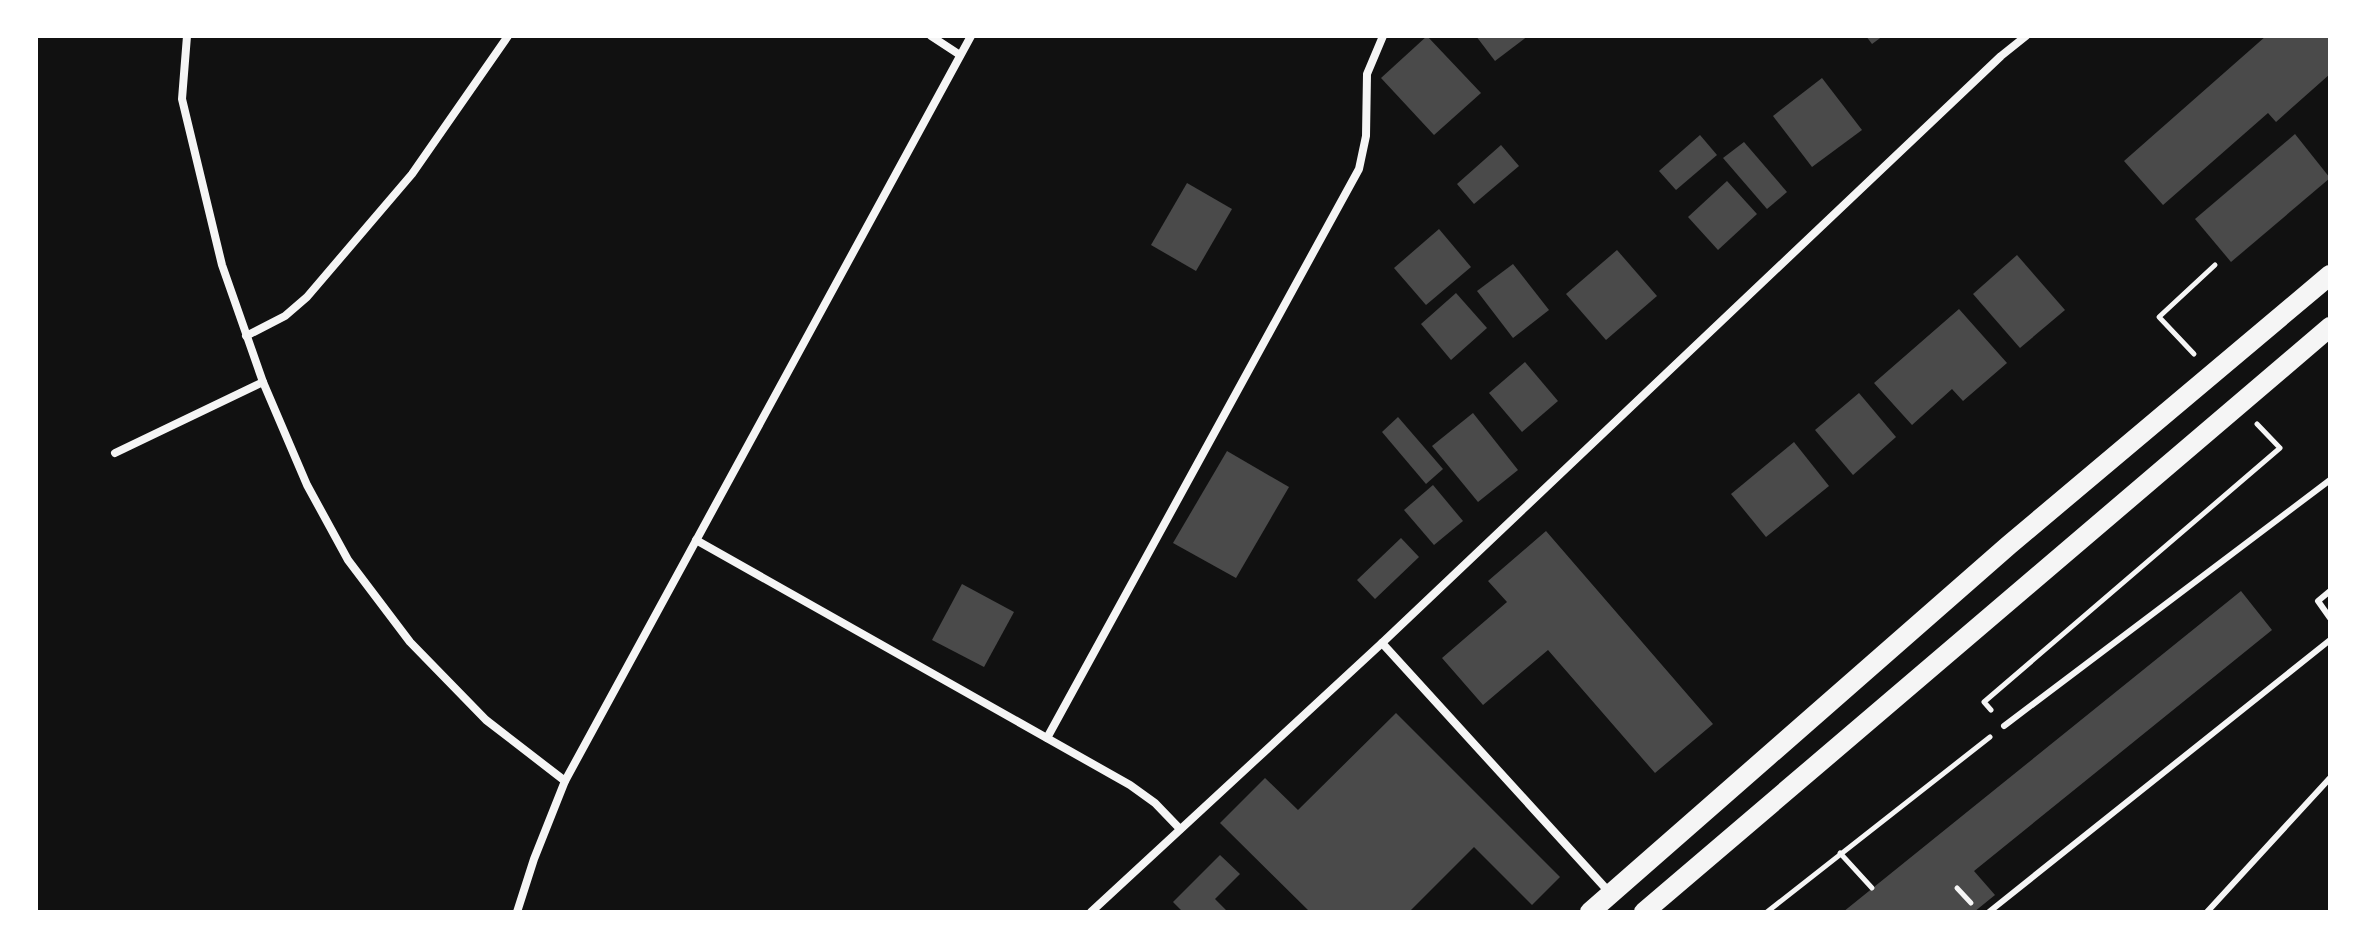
<svg xmlns="http://www.w3.org/2000/svg" width="2366" height="948" font-family="Poppins,sans-serif">
	<rect width="100%" height="100%" fill="#111"/>
	<!-- building -->
	<g fill="#4a4a4a">
		<path d="M 1427,36 L 1481,93 L 1434,135 L 1381,78 Z"/>
		<path d="M 1476,36 L 1528,36 L 1495,61 Z"/>
		<path d="M 1866,36 L 1883,36 L 1872,44 Z"/>
		<path d="M 2266,36 L 2330,36 L 2330,74 L 2276,122 L 2268,113 L 2163,205 L 2124,161 Z"/>
		<path d="M 1822,78 L 1862,130 L 1812,167 L 1773,116 Z"/>
		<path d="M 2295,134 L 2330,178 L 2231,262 L 2195,219 Z"/>
		<path d="M 1700,135 L 1717,155 L 1676,190 L 1659,171 Z"/>
		<path d="M 1744,142 L 1787,192 L 1767,209 L 1723,158 Z"/>
		<path d="M 1501,145 L 1519,166 L 1474,204 L 1457,184 Z"/>
		<path d="M 1727,181 L 1757,214 L 1718,250 L 1688,217 Z"/>
		<path d="M 1187,183 L 1232,209 L 1196,271 L 1151,245 Z"/>
		<path d="M 1439,229 L 1471,267 L 1426,305 L 1394,268 Z"/>
		<path d="M 1617,250 L 1657,296 L 1606,340 L 1566,294 Z"/>
		<path d="M 2017,255 L 2065,310 L 2020,348 L 1973,294 Z"/>
		<path d="M 1513,264 L 1549,310 L 1513,338 L 1477,291 Z"/>
		<path d="M 1456,293 L 1487,328 L 1451,360 L 1421,324 Z"/>
		<path d="M 1959,309 L 2007,363 L 1963,401 L 1952,389 L 1912,425 L 1874,383 Z"/>
		<path d="M 1525,362 L 1558,401 L 1522,432 L 1489,393 Z"/>
		<path d="M 1859,393 L 1896,437 L 1853,475 L 1815,430 Z"/>
		<path d="M 1473,413 L 1518,470 L 1478,502 L 1432,446 Z"/>
		<path d="M 1398,417 L 1443,469 L 1426,484 L 1382,432 Z"/>
		<path d="M 1794,442 L 1829,486 L 1766,537 L 1731,494 Z"/>
		<path d="M 1227,451 L 1289,487 L 1236,578 L 1173,543 Z"/>
		<path d="M 1433,485 L 1463,521 L 1434,545 L 1404,510 Z"/>
		<path d="M 1546,531 L 1713,724 L 1655,773 L 1548,650 L 1483,705 L 1442,658 L 1507,602 L 1488,581 Z"/>
		<path d="M 1401,538 L 1419,557 L 1375,599 L 1357,580 Z"/>
		<path d="M 962,584 L 1014,612 L 984,667 L 932,640 Z"/>
		<path d="M 2241,591 L 2272,630 L 1974,871 L 1995,895 L 1974,912 L 1843,912 Z"/>
		<path d="M 1396,713 L 1560,877 L 1532,905 L 1474,847 L 1409,912 L 1310,912 L 1220,823 L 1265,778 L 1298,810 Z"/>
		<path d="M 1220,855 L 1240,874 L 1215,899 L 1228,912 L 1183,912 L 1173,902 Z"/>
	</g>
	<g fill="none" stroke-linecap="round" stroke-linejoin="round">
		<!-- path -->
		<g stroke="#f5f5f5" stroke-width="5">
			<path d="M 2194,354 L 2159,317 L 2215,265"/>
			<path d="M 1991,710 L 1984,702 L 2280,448 L 2257,424"/>
			<path d="M 1840,853 L 1872,888"/>
			<path d="M 1957,888 L 1971,903"/>
			<path d="M 1767,912 L 1990,737"/>
		</g>
		<!-- service -->
		<g stroke="#f5f5f5" stroke-width="6">
			<path d="M 2330,591 L 2318,601 L 2330,618"/>
			<path d="M 2004,726 L 2330,480"/>
			<path d="M 1989,912 L 2330,640"/>
			<path d="M 2207,912 L 2330,778"/>
		</g>
		<!-- minor -->
		<g stroke="#f5f5f5" stroke-width="8">
			<path d="M 187,36 L 182,99 L 222,265 L 263,382 L 307,485 L 348,560 L 410,642 L 486,720 L 565,781"/>
			<path d="M 931,36 L 960,55"/>
			<path d="M 246,336 L 285,316 L 307,297 L 412,174 L 508,36"/>
			<path d="M 115,453 L 263,382"/>
			<path d="M 696,540 L 1130,785 L 1155,803 L 1180,829"/>
			<path d="M 1382,643 L 1610,893"/>
			<path d="M 1047,738 L 1359,169 L 1366,136 L 1367,74 L 1383,36"/>
			<path d="M 517,912 L 534,859 L 565,781 L 971,36"/>
			<path d="M 1091,912 L 1382,643 L 2001,56 L 2026,36"/>
		</g>
		<!-- primary -->
		<g stroke="#f5f5f5" stroke-width="20">
			<path d="M 1590,912 L 2009,545 L 2330,275"/>
			<path d="M 1644,912 L 2330,327"/>
		</g>
	</g>
	<!-- border -->
	<rect width="2366" height="948" fill="none" stroke="#ffffff" stroke-width="76"/>
</svg>
